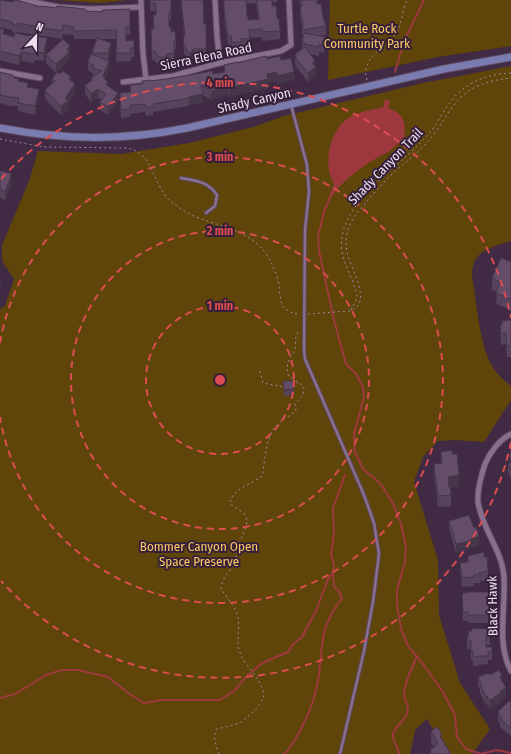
<svg xmlns="http://www.w3.org/2000/svg" width="511" height="754" font-family="'Fira Sans Condensed',sans-serif">
	<rect width="100%" height="100%" fill="#402a44"/>
	<!-- green -->
	<g fill="#60450b">
		<path d="M 57,0 L 128,0 L 100,3 Z"/>
		<path d="M 330,0 L 511,0 L 511,46 L 438,57 L 328,80 Z"/>
		<path d="M 511,66 L 511,241 C 490,248 472,250 472,276 C 477,302 479,348 494,369 C 498,375 505,381 511,386 L 511,400 L 484,442 L 455,440 L 438,441 L 423,457 L 414,482 L 438,560 L 439,615 L 460,683 L 490,729 L 472,754 L 448,754 L 427,719 L 415,730 L 410,754 L 0,754 L 0,309 L 5,306 L 14,279 L 2,261 L 2,245 L 29,181 L 38,151 L 121,154 L 189,143 L 253,127 L 284,116 L 423,83 Z"/>
	</g>
	<!-- water -->
	<path fill="#9d393e" d="M 385,100 L 390,101 L 388,108 C 405,114 406,123 404,139 L 388,152 L 368,163 L 348,178 L 339,187 L 332,196 L 330,194 L 334,185 C 333,180 329,175 329,170 C 326,152 333,127 350,117 C 359,111 373,110 383,107 Z"/>
	<g fill="none" stroke-linecap="round" stroke-linejoin="round">
		<!-- stream -->
		<g stroke="#9d393e" stroke-width="2">
			<path d="M 395,72 L 404,41 L 424,0"/>
			<path d="M 332,193 L 325,209 L 318,236 L 319,251 L 334,320 L 346,364 L 356,374 L 363,387 L 364,397 L 354,434 L 355,452 L 363,469 L 381,484 L 393,504 L 401,524 L 406,547 L 405,562 L 397,590 L 397,605 L 401,629 L 408,646 L 423,664 L 443,692 L 455,715 L 457,737 L 466,749 L 481,754 L 496,750 L 511,753"/>
			<path d="M 0,698 L 15,694 L 46,675 L 62,670 L 78,670 L 108,677 L 128,693 L 144,703 L 161,700 L 220,700 L 234,691 L 246,677 L 262,663 L 288,652 L 293,644 L 302,637 L 316,611 L 328,579 L 333,573 L 334,565 L 331,554 L 334,533 L 333,508 L 345,475"/>
			<path d="M 284,754 C 296,743 311,710 315,694 C 321,675 320,653 324,633 C 327,620 334,609 342,598 L 338,590 L 334,587 L 333,573"/>
			<path d="M 399,754 C 399,747 391,740 393,734 C 395,725 407,721 408,710 C 408,705 405,700 404,695 C 404,683 412,668 417,656"/>
		</g>
		<!-- lane casing -->
		<g stroke="#5a475d" stroke-width="4.5">
			<g id="lane">
				<path d="M 291,105 L 307,165 L 309,192 L 305,230 L 304,349 L 305,359 L 364,495 L 374,523 L 379,554 L 373,602 L 364,651 L 340,754"/>
				<path d="M 181,178 C 197,181 207,181 217,195 L 215,206 L 206,213"/>
			</g>
		</g>
		<!-- street casing -->
		<g stroke="#5a475d" stroke-width="7">
			<g id="street">
				<path d="M 22,0 L 59,7 L 91,9 L 140,7"/>
				<path d="M 141,0 L 143,54 L 146,79"/>
				<path d="M 215,0 L 217,36 L 220,63"/>
				<path d="M 0,71 L 40,78"/>
				<path d="M 123,82 L 173,76 L 220,63 L 281,51 L 291,45 L 289,0"/>
				<path d="M 511,434 C 500,439 490,452 485,464 C 481,476 477,489 478,502 C 482,529 502,550 504,577 C 506,607 496,643 511,671"/>
			</g>
		</g>
		<!-- secondary casing -->
		<g stroke="#5a475d" stroke-width="9">
			<path id="secondary" d="M 0,128 C 64,140 123,141 187,128 L 444,69 L 511,57"/>
		</g>
		<!-- path -->
		<g stroke="#99879c" stroke-width="1" stroke-dasharray="2 3" stroke-linecap="butt">
			<path d="M 367,80 C 359,57 389,47 398,30 C 402,21 403,9 407,0"/>
			<path d="M 0,139 L 44,147 L 127,148 C 148,152 150,169 159,185 C 163,194 169,201 177,206 C 205,228 244,222 267,255 C 272,263 275,271 278,280 C 282,298 276,311 299,314"/>
			<path d="M 351,310 C 352,305 357,302 357,297 C 357,292 354,287 353,282 C 346,266 338,250 343,232 C 352,195 401,165 426,137 C 440,122 446,102 463,89 C 477,78 493,74 511,73"/>
			<path d="M 308,314 L 349,311 C 375,304 349,266 347,252 C 345,243 346,233 350,225 C 353,217 359,211 364,205 C 372,195 381,185 390,176 C 404,163 419,153 430,139 C 443,124 450,105 466,93 C 479,83 494,80 511,78"/>
			<path d="M 260,371 L 263,383 L 284,387"/>
			<path d="M 293,386 L 295,386 L 298,382"/>
			<path d="M 219,754 C 216,746 212,737 217,729 C 224,727 232,726 239,723 C 249,717 261,706 264,695 C 262,680 247,668 241,655 C 235,643 240,630 238,618 C 236,607 227,598 221,589 C 221,580 229,573 233,565 C 237,558 237,551 239,544 C 241,536 249,527 246,517 C 244,511 234,508 230,503 C 232,489 251,484 261,477 L 263,473 C 265,457 266,434 279,423 C 284,417 291,417 296,410 L 295,404 L 303,395 L 304,388 L 302,385 L 288,375 C 286,364 288,359 295,351 L 296,335 L 299,331"/>
		</g>
		<!-- lane -->
		<use href="#lane" stroke="#886f8d" stroke-width="2.5"/>
		<!-- street -->
		<use href="#street" stroke="#886f8d" stroke-width="5"/>
		<!-- secondary -->
		<use href="#secondary" stroke="#7a7baf" stroke-width="7"/>
	</g>
	<!-- wall -->
	<g fill="#56425a" fill-rule="evenodd">
		<path d="M 0,0 L 12,2 L 41,7 L 85,11 L 102,12 L 130,9 L 130,35 L 126,35 L 126,41 L 134,40 L 134,57 L 131,57 L 131,61 L 116,62 L 117,39 L 100,39 L 111,51 L 108,61 L 109,69 L 105,79 L 108,86 L 118,101 L 108,115 L 100,110 L 100,102 L 102,100 L 98,98 L 91,102 L 85,94 L 85,85 L 91,82 L 91,78 L 93,76 L 93,73 L 90,72 L 88,70 L 88,61 L 92,55 L 97,39 L 74,39 L 74,35 L 63,34 L 62,39 L 17,32 L 17,33 L 47,46 L 44,61 L 34,60 L 34,63 L 22,61 L 19,65 L 0,60 L 0,28 L 4,35 L 14,37 L 15,33 L 12,32 L 12,30 L 0,27 Z"/>
		<path d="M 150,0 L 171,0 L 171,20 L 169,20 L 169,27 L 176,41 L 176,49 L 174,49 L 174,62 L 166,62 L 166,65 L 158,66 L 158,62 L 155,62 L 155,60 L 152,60 L 151,29 L 153,29 L 153,15 L 156,15 L 156,11 L 150,11 Z"/>
		<path d="M 181,0 L 203,0 L 204,24 L 206,24 L 206,57 L 194,58 L 190,61 L 187,59 L 185,54 L 184,54 L 183,36 L 184,36 Z"/>
		<path d="M 224,0 L 277,0 L 277,2 L 272,2 L 272,6 L 277,18 L 280,31 L 280,39 L 262,41 L 262,37 L 250,38 L 250,47 L 241,47 L 241,50 L 232,51 L 231,44 L 228,45 L 224,18 ZM 256,3 L 258,19 L 248,20 L 247,16 L 246,4 Z"/>
		<path d="M 300,0 L 319,0 L 319,1 L 317,1 L 317,4 L 323,17 L 326,26 L 326,35 L 320,36 L 325,46 L 324,53 L 319,52 L 319,56 L 310,54 L 315,67 L 316,76 L 308,82 L 295,65 L 295,54 L 302,49 L 302,41 L 303,37 L 302,32 L 302,25 L 300,16 L 300,7 L 302,6 L 301,4 L 300,4 Z"/>
		<path d="M 70,54 L 69,56 L 69,60 L 56,73 L 46,63 L 46,55 Z"/>
		<path d="M 267,59 L 281,60 L 294,80 L 277,84 L 277,81 L 268,83 L 268,88 L 229,96 L 228,94 L 211,100 L 203,95 L 203,102 L 189,105 L 189,106 L 153,112 L 153,115 L 146,116 L 145,112 L 130,114 L 130,117 L 121,118 L 120,102 L 120,93 L 130,92 L 130,85 L 142,84 L 142,81 L 150,81 L 213,74 L 224,72 L 224,65 Z"/>
		<path d="M 0,72 L 14,78 L 28,87 L 39,97 L 35,115 L 18,111 L 18,106 L 10,106 L 0,103 Z"/>
		<path d="M 60,74 L 71,80 L 75,92 L 68,103 L 68,109 L 61,115 L 45,99 L 45,90 L 52,84 L 52,79 Z"/>
		<path d="M 0,171 L 11,184 L 5,200 L 0,197 Z"/>
		<path d="M 511,262 L 511,310 L 496,304 L 497,292 L 492,290 L 492,278 Z"/>
		<path d="M 511,320 L 511,357 L 507,357 L 506,344 L 501,345 L 500,325 L 502,325 Z"/>
		<path d="M 283,381 L 293,381 L 294,395 L 284,396 Z"/>
		<path d="M 511,450 L 511,479 L 508,472 L 508,464 L 511,462 L 510,459 L 510,451 Z"/>
		<path d="M 441,452 L 452,454 L 459,486 L 451,488 L 451,506 L 438,507 L 434,475 L 434,464 L 441,463 Z"/>
		<path d="M 449,521 L 479,545 L 471,547 L 469,549 L 456,553 L 449,529 Z"/>
		<path d="M 468,556 L 484,557 L 488,571 L 488,580 L 480,581 L 480,583 L 474,583 L 474,586 L 462,587 L 460,572 L 460,563 L 468,562 Z"/>
		<path d="M 489,592 L 488,623 L 468,623 L 468,621 L 463,621 L 462,593 Z"/>
		<path d="M 490,629 L 490,645 L 486,645 L 486,647 L 492,647 L 492,660 L 488,660 L 488,664 L 478,665 L 478,666 L 473,666 L 473,660 L 471,660 L 471,649 L 467,649 L 467,640 Z"/>
		<path d="M 490,675 L 502,682 L 506,697 L 501,699 L 501,702 L 495,705 L 495,706 L 489,709 L 487,704 L 486,705 L 480,693 L 480,688 L 478,686 L 478,677 Z"/>
		<path d="M 511,702 L 511,736 L 500,727 L 500,723 L 498,721 L 498,712 Z"/>
		<path d="M 431,731 L 442,739 L 451,754 L 430,754 L 430,750 L 434,747 L 431,743 Z"/>
	</g>
	<!-- shaded-wall -->
	<g fill="#46364a">
		<path d="M 325,37 L 325,46 L 324,53 L 324,45 Z"/>
		<path d="M 47,38 L 47,46 L 44,61 L 44,53 Z"/>
		<path d="M 111,43 L 111,51 L 108,62 L 108,53 Z"/>
		<path d="M 70,46 L 70,54 L 69,56 L 69,60 L 56,73 L 56,64 L 67,49 Z"/>
		<path d="M 194,49 L 194,58 L 190,61 L 190,53 Z"/>
		<path d="M 22,52 L 22,61 L 19,65 L 19,56 Z"/>
		<path d="M 109,61 L 109,69 L 103,84 L 103,76 Z"/>
		<path d="M 315,61 L 316,76 L 308,82 L 308,73 L 312,63 Z"/>
		<path d="M 277,72 L 277,81 L 268,83 L 268,88 L 229,96 L 229,88 L 267,74 Z"/>
		<path d="M 294,72 L 294,80 L 277,84 L 277,76 Z"/>
		<path d="M 75,84 L 75,92 L 68,103 L 68,109 L 61,115 L 61,106 L 65,98 Z"/>
		<path d="M 228,86 L 228,94 L 211,100 L 211,91 Z"/>
		<path d="M 39,89 L 39,97 L 35,115 L 35,106 Z"/>
		<path d="M 98,89 L 98,98 L 91,102 L 91,94 Z"/>
		<path d="M 118,93 L 118,101 L 108,115 L 108,107 Z"/>
		<path d="M 203,94 L 203,102 L 189,105 L 189,97 Z"/>
		<path d="M 11,176 L 11,184 L 5,200 L 5,192 Z"/>
		<path d="M 1,279 L 1,286 L 0,289 L 0,281 Z"/>
		<path d="M 459,475 L 459,486 L 448,489 L 448,477 Z"/>
		<path d="M 479,536 L 479,545 L 471,547 L 469,549 L 456,553 L 456,544 Z"/>
		<path d="M 506,688 L 506,697 L 501,699 L 501,702 L 495,705 L 495,706 L 489,709 L 489,700 L 500,691 Z"/>
		<path d="M 487,696 L 487,704 L 486,705 L 486,697 Z"/>
	</g>
	<!-- building -->
	<g fill="#644d69" stroke="#46364a">
		<path d="M 0,0 L 12,2 L 12,1 L 14,2 L 15,0 L 16,0 L 41,7 L 41,6 L 56,8 L 57,6 L 85,9 L 85,11 L 102,12 L 102,10 L 130,9 L 130,27 L 126,27 L 126,41 L 134,40 L 134,48 L 131,48 L 131,53 L 116,53 L 117,31 L 116,30 L 74,31 L 74,27 L 63,25 L 62,31 L 17,23 L 17,25 L 12,24 L 12,22 L 0,19 Z"/>
		<path d="M 150,0 L 171,0 L 171,12 L 169,12 L 169,27 L 171,27 L 171,32 L 175,31 L 176,41 L 174,41 L 174,53 L 166,54 L 166,57 L 158,57 L 158,54 L 155,53 L 155,51 L 152,52 L 151,29 L 154,29 L 153,15 L 156,15 L 156,3 L 150,3 Z"/>
		<path d="M 181,0 L 203,0 L 204,24 L 206,24 L 206,49 L 194,49 L 190,53 L 187,51 L 185,46 L 184,46 L 183,36 L 185,36 Z"/>
		<path d="M 224,0 L 246,0 L 247,16 L 248,16 L 248,20 L 259,19 L 257,0 L 272,0 L 272,6 L 276,6 L 277,18 L 279,19 L 280,31 L 262,32 L 262,29 L 249,30 L 250,38 L 241,39 L 241,42 L 232,42 L 231,36 L 228,36 L 224,9 Z"/>
		<path d="M 302,0 L 317,0 L 317,4 L 321,4 L 323,17 L 326,26 L 303,30 L 302,23 L 303,23 L 300,7 L 302,6 Z"/>
		<path d="M 0,28 L 4,29 L 3,34 L 14,37 L 15,33 L 29,36 L 30,35 L 47,38 L 44,53 L 34,51 L 34,54 L 22,52 L 19,56 L 0,51 Z"/>
		<path d="M 304,33 L 325,37 L 324,45 L 319,44 L 319,47 L 304,44 L 304,42 L 302,41 Z"/>
		<path d="M 97,38 L 111,43 L 108,53 L 92,53 Z"/>
		<path d="M 63,39 L 70,46 L 67,49 L 69,52 L 56,64 L 46,55 Z"/>
		<path d="M 305,47 L 315,61 L 312,63 L 316,67 L 308,73 L 295,57 L 297,56 L 295,54 Z"/>
		<path d="M 91,54 L 109,61 L 103,76 L 108,83 L 105,84 L 118,93 L 108,107 L 100,102 L 106,94 L 98,89 L 91,94 L 85,85 L 93,80 L 91,78 L 102,71 L 93,68 L 94,65 L 90,64 L 88,61 Z"/>
		<path d="M 266,56 L 267,59 L 280,56 L 281,60 L 291,58 L 294,72 L 277,76 L 277,72 L 267,74 L 268,79 L 229,88 L 228,86 L 211,91 L 201,85 L 203,94 L 189,97 L 189,98 L 153,104 L 153,107 L 146,107 L 145,104 L 130,105 L 130,109 L 121,110 L 120,93 L 131,92 L 130,85 L 143,84 L 142,81 L 150,80 L 150,81 L 166,79 L 212,71 L 213,74 L 225,72 L 224,65 L 237,62 L 237,63 Z"/>
		<path d="M 63,71 L 71,77 L 69,79 L 75,84 L 65,98 L 68,100 L 61,106 L 45,90 L 55,81 L 52,79 L 57,72 L 60,74 Z"/>
		<path d="M 0,72 L 13,75 L 14,78 L 19,79 L 18,81 L 28,83 L 27,87 L 39,89 L 35,106 L 18,103 L 19,98 L 10,97 L 0,95 Z"/>
		<path d="M 0,171 L 10,173 L 11,176 L 5,192 L 0,189 Z"/>
		<path d="M 501,258 L 511,262 L 511,299 L 496,293 L 500,282 L 492,278 Z"/>
		<path d="M 511,320 L 511,346 L 507,346 L 506,333 L 501,333 L 500,325 L 502,325 L 502,321 Z"/>
		<path d="M 283,381 L 293,381 L 294,389 L 284,390 Z"/>
		<path d="M 452,450 L 452,454 L 457,454 L 459,475 L 448,477 L 449,487 L 450,487 L 451,495 L 438,496 L 434,464 L 442,463 L 441,452 Z"/>
		<path d="M 511,462 L 511,470 L 508,464 Z"/>
		<path d="M 469,515 L 474,528 L 476,527 L 479,536 L 471,539 L 469,541 L 456,544 L 449,521 Z"/>
		<path d="M 484,552 L 484,557 L 487,557 L 488,571 L 479,573 L 480,574 L 474,575 L 474,577 L 462,578 L 460,563 L 468,562 L 468,556 Z"/>
		<path d="M 467,592 L 489,592 L 488,615 L 468,615 L 468,612 L 463,612 L 462,593 L 467,593 Z"/>
		<path d="M 472,628 L 490,629 L 490,636 L 486,636 L 486,647 L 492,647 L 492,652 L 488,652 L 488,656 L 478,656 L 478,657 L 473,657 L 473,651 L 471,651 L 471,640 L 467,640 L 469,631 L 472,631 Z"/>
		<path d="M 499,670 L 502,676 L 500,677 L 506,688 L 500,691 L 501,693 L 494,697 L 495,698 L 489,700 L 487,696 L 486,697 L 480,684 L 481,683 L 478,677 L 488,673 L 490,675 Z"/>
		<path d="M 509,701 L 511,702 L 511,728 L 500,719 L 502,717 L 498,712 Z"/>
		<path d="M 437,727 L 442,734 L 440,736 L 451,754 L 433,754 L 430,750 L 437,745 L 436,744 L 438,743 L 431,731 Z"/>
	</g>
	<!-- distance rings -->
	<g fill="none" stroke="#db4d50" stroke-width="2" stroke-dasharray="7 5">
		<circle cx="220" cy="380" r="74"/>
		<circle cx="220" cy="380" r="149"/>
		<path d="M0 343A223 223 0 1 1 0 417"/>
		<path d="M511 442A297 297 0 0 1 1 581M1 179A297 297 0 0 1 511 318"/>
	</g>
	<g text-anchor="middle" stroke-width="4" stroke-linejoin="round" paint-order="stroke">
		<!-- park labels -->
		<g font-size="13" fill="#fec866" stroke="#35203a">
			<text x="367" y="33">Turtle Rock<tspan x="367" dy="15">Community Park</tspan></text>
			<text x="199" y="551">Bommer Canyon Open<tspan x="199" dy="15">Space Preserve</tspan></text>
		</g>
		<!-- street labels -->
		<g font-size="13" fill="#eddff0" stroke="#35203a">
			<text transform="translate(206 56) rotate(-12)" y="5">Sierra Elena Road</text>
			<text transform="translate(254 100) rotate(-13)" y="5">Shady Canyon</text>
			<text transform="translate(385 166) rotate(-46)" y="5">Shady Canyon Trail</text>
			<text transform="translate(492 606) rotate(-91)" y="5">Black Hawk</text>
		</g>
	</g>
	<circle cx="220" cy="380" r="6" fill="#db4d50" stroke="#35203a" stroke-width="2"/>
	<g font-size="12" text-anchor="middle" font-weight="bold" fill="#db4d50" stroke="#35203a" stroke-width="4" stroke-linejoin="round" paint-order="stroke">
		<text x="220" y="87">4 min</text>
		<text x="220" y="161">3 min</text>
		<text x="220" y="235">2 min</text>
		<text x="220" y="310">1 min</text>
	</g>
	<!-- north arrow -->
	<g transform="translate(36 36) rotate(22)" stroke="#35203a" stroke-width="3" paint-order="stroke">
	<path d="M0-3L7 15L0 10L-7 15Z" fill="#eddff0"/>
	<text y="-6" font-size="11" font-weight="bold" text-anchor="middle" fill="#eddff0">N</text>
	</g>
</svg>
